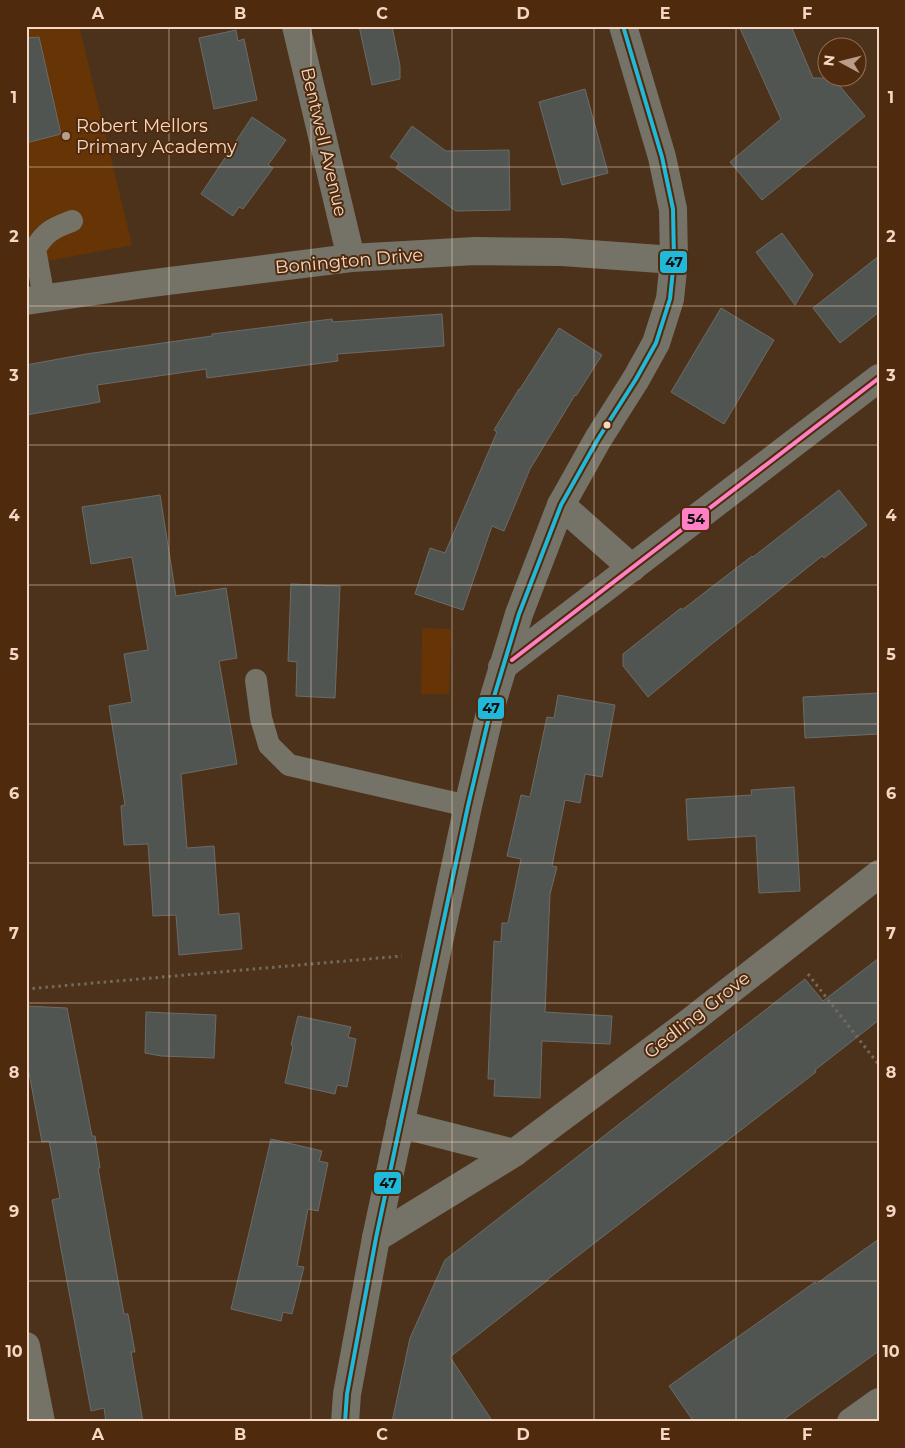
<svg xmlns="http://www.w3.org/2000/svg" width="905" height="1448" font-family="Montserrat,sans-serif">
	<rect width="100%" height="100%" fill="#4d321b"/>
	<!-- built -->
	<g fill="#663405">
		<path d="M 26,26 L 79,26 L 132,245 L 26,265 Z"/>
		<path d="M 422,628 L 451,629 L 449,694 L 421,694 Z"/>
	</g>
	<!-- building -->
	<g fill="#515552" stroke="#6b6b67">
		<path d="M 359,26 L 392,26 L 400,66 L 400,79 L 372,85 Z"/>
		<path d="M 739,26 L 791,26 L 813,78 L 833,78 L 865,116 L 762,200 L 730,162 L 781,119 Z"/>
		<path d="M 236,30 L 238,41 L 244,39 L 257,100 L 214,109 L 199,38 Z"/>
		<path d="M 39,37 L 61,134 L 26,143 L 26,38 Z"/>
		<path d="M 585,89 L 608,173 L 562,185 L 539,102 Z"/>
		<path d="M 252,117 L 286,140 L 268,165 L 273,168 L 243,209 L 239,207 L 233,216 L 201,194 Z"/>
		<path d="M 412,126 L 446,151 L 509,150 L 510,210 L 456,211 L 396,168 L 399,163 L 390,157 Z"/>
		<path d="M 782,233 L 813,275 L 795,305 L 756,252 Z"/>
		<path d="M 879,256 L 879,312 L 840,343 L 813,308 Z"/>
		<path d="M 721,308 L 774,340 L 724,424 L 671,392 Z"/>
		<path d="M 442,314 L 444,346 L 337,354 L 338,361 L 207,378 L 206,369 L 97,385 L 100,402 L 26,415 L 26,365 L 86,354 L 212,336 L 212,334 L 332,319 L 333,322 Z"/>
		<path d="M 559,328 L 602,355 L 576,396 L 575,395 L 530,469 L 504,531 L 492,526 L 463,610 L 415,594 L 430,548 L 445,553 L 497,432 L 494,430 L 519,389 L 520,389 Z"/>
		<path d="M 839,490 L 867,525 L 824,558 L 822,556 L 713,643 L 648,697 L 623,666 L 623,654 L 681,608 L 682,610 L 752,556 L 753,557 Z"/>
		<path d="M 160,495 L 176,596 L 226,588 L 237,658 L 219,661 L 237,764 L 181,774 L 187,848 L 214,846 L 219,915 L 239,913 L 242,949 L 179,955 L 176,915 L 153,916 L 148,844 L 124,845 L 121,806 L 125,805 L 109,706 L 132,702 L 124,654 L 148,650 L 132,557 L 91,564 L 82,507 Z"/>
		<path d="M 291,584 L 340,586 L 335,698 L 296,696 L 297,662 L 288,661 Z"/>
		<path d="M 879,693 L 879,734 L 805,738 L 803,697 Z"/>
		<path d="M 558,695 L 615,705 L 602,777 L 585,774 L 580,803 L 565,800 L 552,866 L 557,867 L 550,894 L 545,1012 L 612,1016 L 610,1044 L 542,1041 L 540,1098 L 494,1096 L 495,1079 L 488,1079 L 494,941 L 501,942 L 502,923 L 508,923 L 521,859 L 507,856 L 521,795 L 530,797 L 547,717 L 554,718 Z"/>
		<path d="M 794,787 L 800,891 L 759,893 L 756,836 L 688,840 L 686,799 L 752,795 L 751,790 Z"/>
		<path d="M 879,958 L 879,1020 L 815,1070 L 816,1072 L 548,1279 L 548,1280 L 450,1357 L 493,1422 L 392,1422 L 410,1338 L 445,1260 L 805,979 L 823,1001 Z"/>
		<path d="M 26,1006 L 67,1008 L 92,1136 L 95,1136 L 100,1168 L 98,1168 L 124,1314 L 128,1314 L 135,1352 L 131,1352 L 143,1422 L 106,1422 L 104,1408 L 91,1411 L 52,1200 L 60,1198 L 49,1141 L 42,1142 L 26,1057 Z"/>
		<path d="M 146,1012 L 216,1015 L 214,1058 L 161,1056 L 145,1053 Z"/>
		<path d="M 298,1016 L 351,1027 L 348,1037 L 356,1039 L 347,1087 L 337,1085 L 335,1094 L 285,1083 L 293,1046 L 291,1045 Z"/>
		<path d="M 271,1139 L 322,1151 L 319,1161 L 328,1163 L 318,1211 L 308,1209 L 297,1266 L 304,1267 L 292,1314 L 283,1312 L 281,1321 L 231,1309 Z"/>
		<path d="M 879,1239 L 879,1351 L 780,1422 L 694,1422 L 669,1386 L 815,1282 L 816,1284 Z"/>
	</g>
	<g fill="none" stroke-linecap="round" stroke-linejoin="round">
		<!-- path -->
		<g stroke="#726a5d" stroke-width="3" stroke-dasharray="2.5 4" stroke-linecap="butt">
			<path d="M 808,974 L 879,1065"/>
			<path d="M 26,989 L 402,956"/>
		</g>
		<!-- service -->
		<g stroke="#757367" stroke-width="22">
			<path d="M 44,298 L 35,249 C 45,232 53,228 72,221"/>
			<path d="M 256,680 L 261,718 L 269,745 L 289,765 L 468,806"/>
		</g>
		<!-- minor -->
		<g stroke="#757367" stroke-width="28">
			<path d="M 296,26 L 351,258"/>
			<path d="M 26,301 L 145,284 L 351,258 L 475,251 L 562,252 L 674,260"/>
			<path d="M 561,505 L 632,568"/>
			<path d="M 502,667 L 879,378"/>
			<path d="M 400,1124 L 514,1153"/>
			<path d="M 376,1238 L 514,1153 L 687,1024 L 879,874"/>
			<path d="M 26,1346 L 41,1422"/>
		</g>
		<!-- tertiary -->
		<g stroke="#757367" stroke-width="28">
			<path d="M 345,1422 L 347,1394 L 376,1238 L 468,806 L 493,700 L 519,614 L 561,505 L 598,439 L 636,379 L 656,343 L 670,299 L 674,260 L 673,209 L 662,157 L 623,26"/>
			<path d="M 851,1422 L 879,1402"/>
		</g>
		<!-- bus-1 casing -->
		<g stroke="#4f2a0d" stroke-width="8">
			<path id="bus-1" d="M 512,660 L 879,378"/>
		</g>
		<!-- bus-2 casing -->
		<g stroke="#4f2a0d" stroke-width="8">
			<path id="bus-2" d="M 345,1422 L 347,1394 L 376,1238 L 468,806 L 493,700 L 519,614 L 561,505 L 598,439 L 636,379 L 656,343 L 670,299 L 674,260 L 673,209 L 662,157 L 623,26"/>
		</g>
		<!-- bus-1 -->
		<use href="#bus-1" stroke="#ff80c5" stroke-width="4"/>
		<!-- bus-2 -->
		<use href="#bus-2" stroke="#20b9da" stroke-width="4"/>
	</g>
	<!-- grid -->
	<path fill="none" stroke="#f5d7c3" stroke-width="1" stroke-opacity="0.55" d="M 169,26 L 169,1422M 311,26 L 311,1422M 452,26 L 452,1422M 594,26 L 594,1422M 736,26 L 736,1422M 26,167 L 879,167M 26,306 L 879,306M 26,445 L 879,445M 26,585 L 879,585M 26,724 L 879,724M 26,863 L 879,863M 26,1003 L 879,1003M 26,1142 L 879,1142M 26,1281 L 879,1281"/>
	<!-- markers -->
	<circle fill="#ba9d88" stroke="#4f2a0d" stroke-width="2" cx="66" cy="136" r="5"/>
	<circle fill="#f5d7c3" stroke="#4f2a0d" stroke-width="2" cx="607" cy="425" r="4.5"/>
	<g text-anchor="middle" stroke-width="4" stroke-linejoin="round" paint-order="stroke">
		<!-- poi labels -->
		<g font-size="18" fill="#f5d7c3" stroke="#4f2a0d" text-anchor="start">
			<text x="76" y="132">Robert Mellors<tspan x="76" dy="21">Primary Academy</tspan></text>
		</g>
		<!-- street labels -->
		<g font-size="18" fill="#f5d7c3" stroke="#4f2a0d">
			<text transform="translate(324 142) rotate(77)" y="6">Bentwell Avenue</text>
			<text transform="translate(349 261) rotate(-5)" y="6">Bonington Drive</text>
			<text transform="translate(697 1015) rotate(-38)" y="6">Gedling Grove</text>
		</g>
	</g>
	<g stroke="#4f2a0d" stroke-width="2">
		<rect x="659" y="250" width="29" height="24" rx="5" fill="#20b9da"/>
		<rect x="681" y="507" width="29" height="24" rx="5" fill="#ff80c5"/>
		<rect x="477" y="696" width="28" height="24" rx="5" fill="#20b9da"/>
		<rect x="373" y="1171" width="29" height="24" rx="5" fill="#20b9da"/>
	</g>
	<g font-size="14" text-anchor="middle" font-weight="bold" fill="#111">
		<text x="674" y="267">47</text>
		<text x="696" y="524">54</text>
		<text x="491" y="713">47</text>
		<text x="388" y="1188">47</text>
	</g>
	<!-- border -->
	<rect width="905" height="1448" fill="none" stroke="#4f2a0d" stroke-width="55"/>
	<!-- north arrow -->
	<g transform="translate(842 62) rotate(277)"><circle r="24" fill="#4f2a0d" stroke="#916f56"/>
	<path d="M0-4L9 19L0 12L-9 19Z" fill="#ba9d88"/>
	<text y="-8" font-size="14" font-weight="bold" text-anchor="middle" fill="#f5d7c3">N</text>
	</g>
	<rect x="28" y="28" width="850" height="1392" fill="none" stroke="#f5d7c3" stroke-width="2"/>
	<g font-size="16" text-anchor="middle" font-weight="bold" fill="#f5d7c3">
		<text x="98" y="19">A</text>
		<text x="240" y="19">B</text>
		<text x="382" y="19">C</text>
		<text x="523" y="19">D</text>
		<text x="665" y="19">E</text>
		<text x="807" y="19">F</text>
		<text x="14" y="103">1</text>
		<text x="891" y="103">1</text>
		<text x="14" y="242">2</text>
		<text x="891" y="242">2</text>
		<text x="14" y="381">3</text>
		<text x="891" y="381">3</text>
		<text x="14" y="521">4</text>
		<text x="891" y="521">4</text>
		<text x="14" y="660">5</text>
		<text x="891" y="660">5</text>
		<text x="14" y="799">6</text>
		<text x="891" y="799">6</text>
		<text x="14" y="939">7</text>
		<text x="891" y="939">7</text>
		<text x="14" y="1078">8</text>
		<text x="891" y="1078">8</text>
		<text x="14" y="1217">9</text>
		<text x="891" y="1217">9</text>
		<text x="14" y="1357">10</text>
		<text x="891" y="1357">10</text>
		<text x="98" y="1440">A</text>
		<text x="240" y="1440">B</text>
		<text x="382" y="1440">C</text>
		<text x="523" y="1440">D</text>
		<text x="665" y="1440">E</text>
		<text x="807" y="1440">F</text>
	</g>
</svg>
